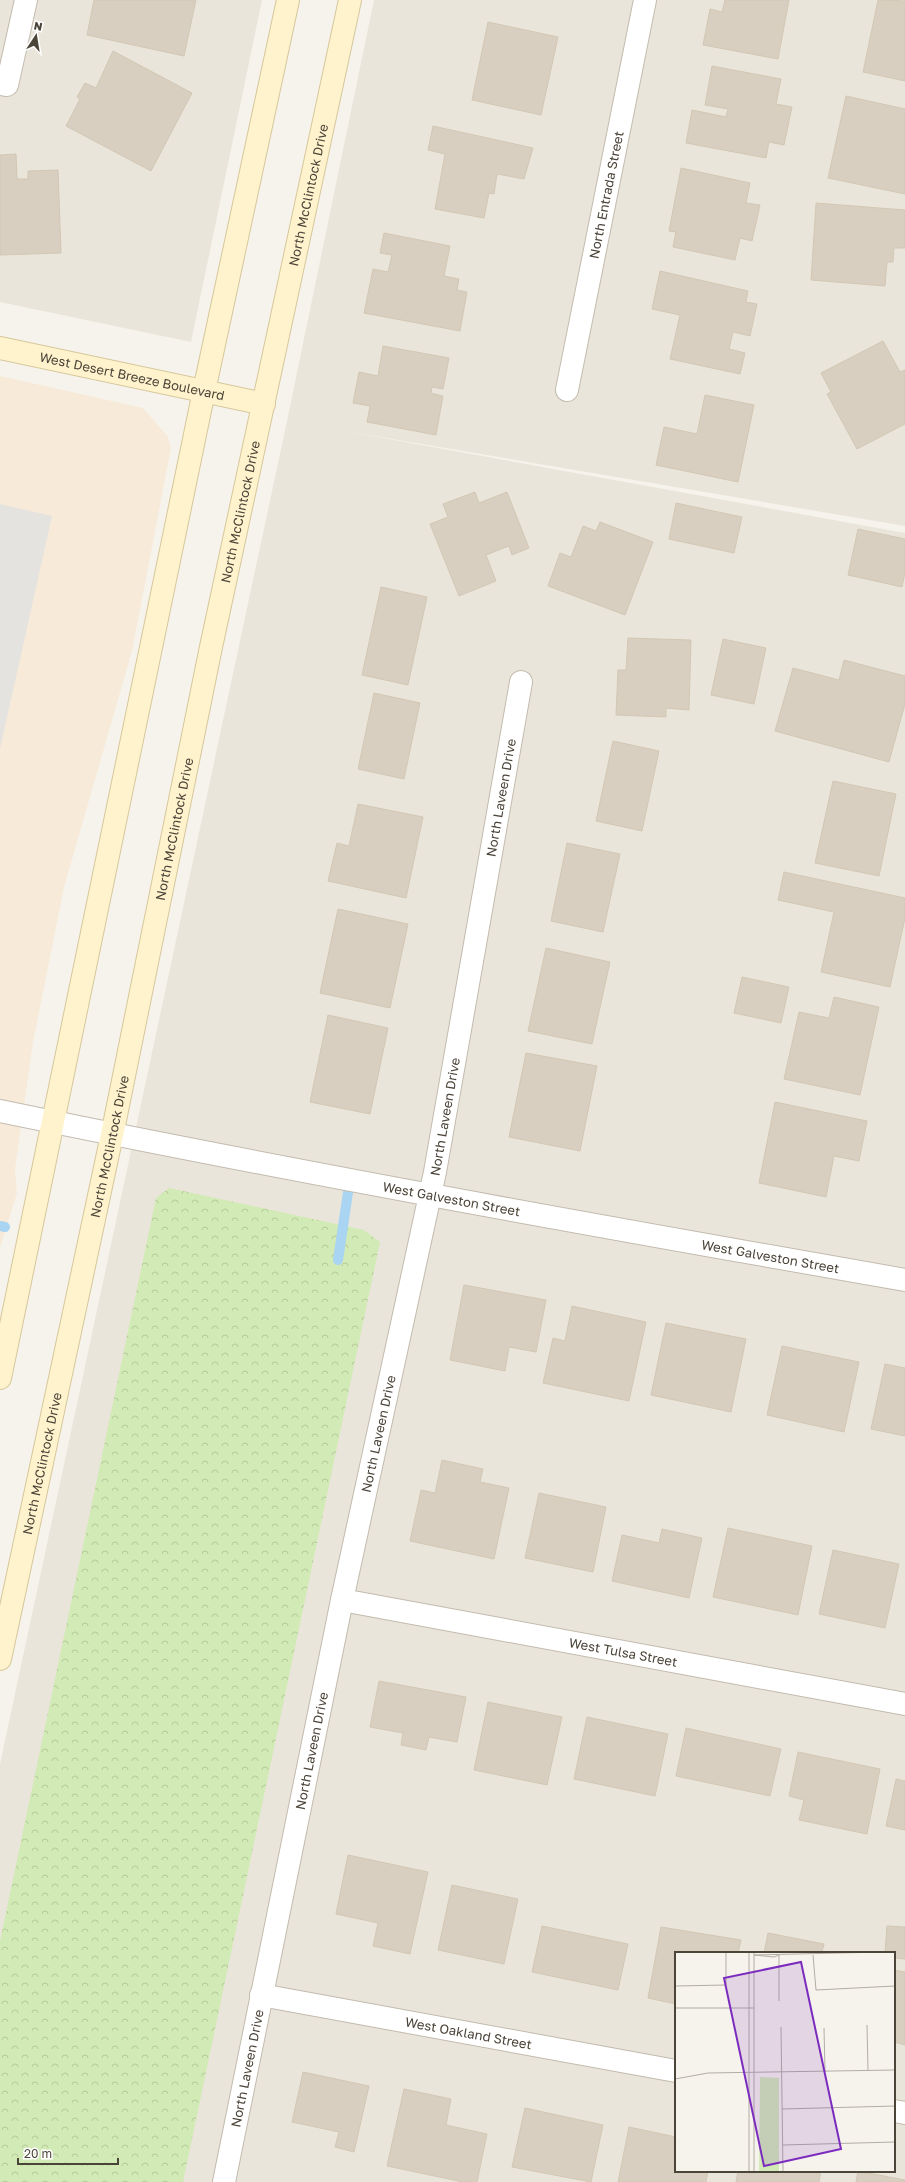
<svg xmlns="http://www.w3.org/2000/svg" width="905" height="2182" font-family="'Golos Text',sans-serif">
	<defs>
		<pattern id="forest-crowns" width="20" height="18" patternUnits="userSpaceOnUse"><rect width="20" height="18" fill="#d2eab5"/><path d="M2 6a3 3 0 1 1 6 0M12 15a3 3 0 1 1 6 0" fill="none" stroke="#b6ca9c"/></pattern>
	</defs>
	<rect width="100%" height="100%" fill="#f6f3ec"/>
	<!-- residential -->
	<g fill="#eae5da" fill-rule="evenodd">
		<path d="M 0,0 L 262,0 L 191,342 L 0,302 Z"/>
		<path d="M 374,0 L 905,0 L 905,526 L 339,430 L 905,533 L 905,2182 L 0,2182 L 0,1764 L 287,421 ZM 676,1953 L 894,1953 L 894,2171 L 676,2171 Z"/>
	</g>
	<!-- commercial -->
	<path fill="#f7ead8" d="M 0,376 L 143,408 L 168,437 L 171,448 L 132,651 L 64,887 L 33,1042 L 15,1169 L 17,1193 L 0,1248 Z"/>
	<!-- forest -->
	<path fill="url(#forest-crowns)" d="M 169,1188 L 364,1230 L 380,1242 L 183,2182 L 0,2182 L 0,1941 L 156,1198 Z"/>
	<!-- parking -->
	<path fill="#e5e3e0" d="M 0,504 L 52,516 L 0,749 Z"/>
	<g fill="none" stroke-linecap="round" stroke-linejoin="round">
		<!-- stream -->
		<g stroke="#a9d4f2" stroke-width="10">
			<path d="M 0,1226 L 5,1227"/>
			<path d="M 338,1260 L 350,1179"/>
		</g>
	</g>
	<!-- building -->
	<g fill="#d8cfc1" stroke="#d3c7b4">
		<path d="M 94,0 L 196,0 L 184,56 L 87,35 Z"/>
		<path d="M 725,0 L 789,0 L 778,59 L 703,45 L 710,9 L 722,12 Z"/>
		<path d="M 878,0 L 905,1 L 905,81 L 863,72 Z"/>
		<path d="M 488,22 L 558,37 L 541,115 L 472,100 Z"/>
		<path d="M 113,51 L 192,93 L 151,171 L 66,126 L 80,99 L 77,97 L 85,83 L 96,88 Z"/>
		<path d="M 712,66 L 781,79 L 776,104 L 792,107 L 784,145 L 769,142 L 766,158 L 686,143 L 692,110 L 726,117 L 728,109 L 705,105 Z"/>
		<path d="M 846,96 L 905,109 L 905,194 L 828,178 Z"/>
		<path d="M 433,126 L 533,148 L 524,179 L 497,174 L 494,194 L 489,193 L 484,218 L 435,209 L 445,154 L 428,150 Z"/>
		<path d="M 16,154 L 17,179 L 28,179 L 28,171 L 58,170 L 61,253 L 0,255 L 0,155 Z"/>
		<path d="M 681,168 L 750,183 L 746,203 L 760,205 L 752,241 L 740,238 L 735,260 L 673,247 L 676,232 L 669,231 Z"/>
		<path d="M 816,203 L 905,210 L 905,248 L 894,248 L 893,262 L 887,262 L 885,286 L 811,280 Z"/>
		<path d="M 384,233 L 450,246 L 444,276 L 459,279 L 457,290 L 467,292 L 460,331 L 364,313 L 373,269 L 388,272 L 392,255 L 380,253 Z"/>
		<path d="M 660,271 L 748,291 L 746,302 L 757,304 L 750,336 L 733,332 L 729,349 L 745,353 L 740,374 L 670,359 L 680,315 L 652,309 Z"/>
		<path d="M 883,341 L 900,372 L 905,370 L 905,424 L 857,449 L 827,394 L 831,392 L 821,373 Z"/>
		<path d="M 383,346 L 449,358 L 443,389 L 432,387 L 431,393 L 443,396 L 436,435 L 367,422 L 370,406 L 353,403 L 359,372 L 378,376 Z"/>
		<path d="M 705,395 L 754,405 L 738,482 L 656,465 L 664,427 L 697,434 Z"/>
		<path d="M 475,492 L 479,503 L 507,492 L 529,548 L 512,555 L 509,546 L 486,555 L 496,581 L 459,596 L 430,524 L 448,517 L 443,504 Z"/>
		<path d="M 676,503 L 742,517 L 734,553 L 669,539 Z"/>
		<path d="M 600,522 L 653,542 L 625,615 L 548,586 L 560,553 L 571,557 L 583,526 L 596,531 Z"/>
		<path d="M 858,529 L 905,539 L 905,572 L 902,587 L 848,575 Z"/>
		<path d="M 381,587 L 427,597 L 408,685 L 362,675 Z"/>
		<path d="M 628,638 L 691,640 L 689,710 L 666,708 L 666,717 L 616,715 L 618,670 L 626,670 Z"/>
		<path d="M 723,639 L 766,648 L 754,704 L 711,695 Z"/>
		<path d="M 844,660 L 905,676 L 905,704 L 889,762 L 775,731 L 793,668 L 839,680 Z"/>
		<path d="M 374,693 L 420,703 L 404,779 L 358,769 Z"/>
		<path d="M 613,741 L 659,751 L 642,831 L 596,821 Z"/>
		<path d="M 833,781 L 896,794 L 879,876 L 815,863 Z"/>
		<path d="M 358,804 L 423,817 L 406,898 L 328,881 L 337,843 L 349,846 Z"/>
		<path d="M 567,843 L 620,854 L 603,932 L 551,921 Z"/>
		<path d="M 784,872 L 905,898 L 905,918 L 890,987 L 821,972 L 834,912 L 778,900 Z"/>
		<path d="M 338,909 L 408,924 L 390,1008 L 320,993 Z"/>
		<path d="M 546,948 L 610,962 L 592,1044 L 528,1031 Z"/>
		<path d="M 742,977 L 789,987 L 781,1023 L 734,1013 Z"/>
		<path d="M 834,997 L 879,1007 L 860,1095 L 784,1079 L 799,1012 L 829,1018 Z"/>
		<path d="M 328,1015 L 388,1028 L 370,1114 L 310,1102 Z"/>
		<path d="M 526,1053 L 597,1066 L 580,1151 L 509,1137 Z"/>
		<path d="M 775,1102 L 867,1121 L 859,1161 L 834,1156 L 826,1197 L 759,1183 Z"/>
		<path d="M 464,1285 L 546,1300 L 536,1352 L 509,1347 L 505,1371 L 450,1360 Z"/>
		<path d="M 572,1306 L 646,1322 L 629,1401 L 543,1383 L 553,1338 L 565,1341 Z"/>
		<path d="M 666,1323 L 746,1339 L 731,1412 L 651,1395 Z"/>
		<path d="M 782,1346 L 859,1362 L 844,1432 L 767,1415 Z"/>
		<path d="M 885,1364 L 905,1368 L 905,1436 L 871,1429 Z"/>
		<path d="M 442,1460 L 483,1469 L 480,1482 L 509,1488 L 494,1559 L 410,1541 L 421,1490 L 435,1493 Z"/>
		<path d="M 539,1493 L 606,1507 L 593,1572 L 525,1558 Z"/>
		<path d="M 728,1528 L 812,1546 L 798,1615 L 713,1597 Z"/>
		<path d="M 662,1529 L 702,1538 L 689,1598 L 612,1581 L 622,1535 L 659,1543 Z"/>
		<path d="M 833,1550 L 899,1564 L 885,1628 L 819,1614 Z"/>
		<path d="M 379,1681 L 466,1697 L 457,1742 L 429,1737 L 426,1750 L 401,1745 L 403,1733 L 370,1727 Z"/>
		<path d="M 488,1702 L 562,1717 L 547,1785 L 474,1770 Z"/>
		<path d="M 587,1717 L 668,1734 L 655,1796 L 574,1779 Z"/>
		<path d="M 686,1728 L 781,1749 L 770,1796 L 676,1776 Z"/>
		<path d="M 798,1752 L 880,1769 L 867,1834 L 799,1820 L 804,1800 L 789,1796 Z"/>
		<path d="M 896,1779 L 905,1781 L 905,1830 L 886,1826 Z"/>
		<path d="M 348,1855 L 428,1872 L 410,1954 L 373,1946 L 378,1923 L 336,1914 Z"/>
		<path d="M 452,1885 L 518,1899 L 504,1964 L 438,1950 Z"/>
		<path d="M 542,1926 L 628,1944 L 618,1990 L 532,1972 Z"/>
		<path d="M 887,1926 L 905,1927 L 905,1959 L 894,1958 L 894,1953 L 885,1953 Z"/>
		<path d="M 661,1927 L 741,1940 L 738,1953 L 676,1953 L 676,2004 L 648,1998 Z"/>
		<path d="M 768,1933 L 824,1944 L 822,1952 L 825,1953 L 764,1953 Z"/>
		<path d="M 894,1970 L 905,1972 L 905,2045 L 894,2042 Z"/>
		<path d="M 303,2072 L 369,2086 L 354,2152 L 335,2147 L 339,2132 L 292,2122 Z"/>
		<path d="M 404,2089 L 451,2099 L 446,2125 L 487,2134 L 477,2182 L 463,2182 L 387,2166 Z"/>
		<path d="M 525,2108 L 603,2125 L 591,2182 L 512,2167 Z"/>
		<path d="M 629,2127 L 676,2137 L 676,2171 L 708,2171 L 706,2182 L 618,2182 Z"/>
		<path d="M 738,2171 L 821,2171 L 819,2182 L 736,2182 Z"/>
		<path d="M 858,2171 L 905,2180 L 905,2182 L 856,2182 Z"/>
	</g>
	<g fill="none" stroke-linecap="round" stroke-linejoin="round">
		<!-- street casing -->
		<g stroke="#c2bbae" stroke-width="24">
			<g id="street">
				<path d="M 0,84 L 7,85 L 26,0"/>
				<path id="s1" d="M 567,390 L 645,0"/>
				<path id="s2" d="M 0,1111 C 300,1173 603,1227 905,1280"/>
				<path id="s3" d="M 342,1600 L 905,1704"/>
				<path id="s4" d="M 261,1995 L 676,2071"/>
				<path d="M 894,2111 L 905,2113"/>
				<path id="s5" d="M 224,2182 L 342,1600 L 435,1172 L 521,682"/>
			</g>
		</g>
		<!-- secondary casing -->
		<g stroke="#d6c79b" stroke-width="24">
			<g id="secondary">
				<path id="s6" d="M 0,348 L 264,404"/>
				<path d="M 0,1378 L 204,391 L 288,0"/>
				<path id="s7" d="M 0,1659 L 112,1135 L 211,647 L 350,0"/>
			</g>
		</g>
		<!-- street -->
		<use href="#street" stroke="#fff" stroke-width="22"/>
		<!-- secondary -->
		<use href="#secondary" stroke="#fff3cd" stroke-width="22"/>
	</g>
	<g text-anchor="middle" stroke-width="3" stroke-linejoin="round" paint-order="stroke">
		<!-- street labels -->
		<g font-size="13" fill="#4b4439" stroke="#fff">
			<text dy="5" stroke="none"><textPath href="#s1" startOffset="199">North Entrada Street</textPath></text>
			<text dy="5" stroke="none"><textPath href="#s7" startOffset="1496">North McClintock Drive</textPath></text>
			<text dy="5" stroke="none"><textPath href="#s6" startOffset="135">West Desert Breeze Boulevard</textPath></text>
			<text dy="5" stroke="none"><textPath href="#s7" startOffset="1172">North McClintock Drive</textPath></text>
			<text dy="5" stroke="none"><textPath href="#s5" startOffset="1412">North Laveen Drive</textPath></text>
			<text dy="5" stroke="none"><textPath href="#s7" startOffset="848">North McClintock Drive</textPath></text>
			<text dy="5" stroke="none"><textPath href="#s5" startOffset="1088">North Laveen Drive</textPath></text>
			<text dy="5" stroke="none"><textPath href="#s7" startOffset="524">North McClintock Drive</textPath></text>
			<text dy="5" stroke="none"><textPath href="#s2" startOffset="460">West Galveston Street</textPath></text>
			<text dy="5" stroke="none"><textPath href="#s2" startOffset="784">West Galveston Street</textPath></text>
			<text dy="5" stroke="none"><textPath href="#s5" startOffset="764">North Laveen Drive</textPath></text>
			<text dy="5" stroke="none"><textPath href="#s7" startOffset="200">North McClintock Drive</textPath></text>
			<text dy="5" stroke="none"><textPath href="#s3" startOffset="286">West Tulsa Street</textPath></text>
			<text dy="5" stroke="none"><textPath href="#s5" startOffset="440">North Laveen Drive</textPath></text>
			<text dy="5" stroke="none"><textPath href="#s4" startOffset="211">West Oakland Street</textPath></text>
			<text dy="5" stroke="none"><textPath href="#s5" startOffset="116">North Laveen Drive</textPath></text>
		</g>
	</g>
	<!-- overview -->
	<g transform="translate(675 1952)">
		<rect width="220" height="220" fill="#f6f3ec"/>
		<path d="M 85,125 L 104,126 L 104,220 L 84,220 Z" fill="#d2eab5"/>
		<path fill="none" stroke="#b2ada4" stroke-width="1" d="M 74,0 L 74,220M 79,0 L 79,220M 79,3 L 207,0M 79,3 L 99,5 L 104,3M 104,3 L 104,49M 138,3 L 141,38 L 220,34M 0,34 L 51,33 L 51,0M 0,56 L 79,56M 192,73 L 193,118M 106,75 L 108,220M 149,76 L 150,120M 0,127 L 33,121 L 220,118M 107,157 L 220,154M 108,193 L 220,190"/>
		<path fill="#7b2cbf" fill-opacity="0.15" stroke="#7b2cbf" stroke-width="2" d="M 126,10 L 166,197 L 89,214 L 49,26 Z"/>
		<rect width="220" height="220" fill="none" stroke="#4b4439" stroke-width="2"/>
	</g>
	<!-- north arrow -->
	<g transform="translate(36 36) rotate(12)" stroke="#ffffff" stroke-width="3" paint-order="stroke">
	<path d="M0-3L7 15L0 10L-7 15Z" fill="#4b4439"/>
	<text y="-6" font-size="11" font-weight="bold" text-anchor="middle" fill="#4b4439">N</text>
	</g>
	<!-- scale -->
	<path d="M18 2158v6h100v-6" fill="none" stroke="#4b4439" stroke-width="2"/>
	<text x="24" y="2158" font-size="12" fill="#4b4439" stroke="#ffffff" stroke-width="3" paint-order="stroke">20 m</text>
</svg>
